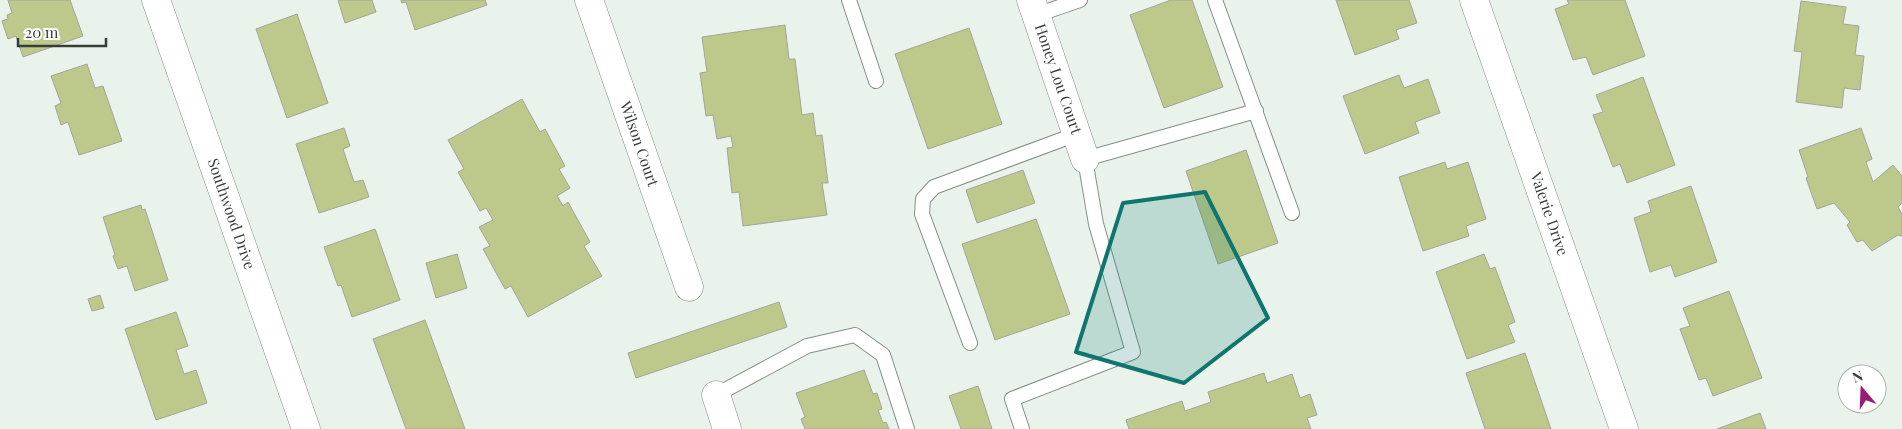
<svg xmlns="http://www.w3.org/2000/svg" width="1902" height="429" font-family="'Playfair Display',serif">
	<rect width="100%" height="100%" fill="#e9f3eb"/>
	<!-- building -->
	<g fill="#bdc98a" stroke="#a3a59a">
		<path d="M 8,0 L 70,0 L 83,36 L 23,57 L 16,36 L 8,39 L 2,21 L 8,19 L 7,15 L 12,13 Z"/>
		<path d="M 338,0 L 372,0 L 376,12 L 345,23 Z"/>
		<path d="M 401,0 L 485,0 L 487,5 L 415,30 L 406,2 L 402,3 Z"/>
		<path d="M 1171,0 L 1192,0 L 1223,87 L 1164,108 L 1130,15 Z"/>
		<path d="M 1336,0 L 1409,0 L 1417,23 L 1396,30 L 1399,39 L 1355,55 Z"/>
		<path d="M 1567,0 L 1625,0 L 1645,56 L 1593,75 L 1586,57 L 1573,60 L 1555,9 L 1569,4 Z"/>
		<path d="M 1801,1 L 1846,7 L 1843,24 L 1859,26 L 1855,55 L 1864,56 L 1860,90 L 1844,88 L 1842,108 L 1796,102 L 1802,52 L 1794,51 Z"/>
		<path d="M 297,14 L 328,103 L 287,118 L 256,29 Z"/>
		<path d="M 785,25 L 789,59 L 795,59 L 802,115 L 813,113 L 816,136 L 822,135 L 828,183 L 822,183 L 827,215 L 743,226 L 739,192 L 732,193 L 727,148 L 733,147 L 731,136 L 717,139 L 713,115 L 706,116 L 700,73 L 707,72 L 702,37 Z"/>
		<path d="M 969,28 L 1002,124 L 928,149 L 895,54 Z"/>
		<path d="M 87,64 L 95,88 L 103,86 L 122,141 L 79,155 L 68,122 L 61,125 L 55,106 L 61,103 L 51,76 Z"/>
		<path d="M 1399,75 L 1404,88 L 1428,79 L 1440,113 L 1415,122 L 1419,133 L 1365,154 L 1343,96 Z"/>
		<path d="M 1643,77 L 1675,165 L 1627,183 L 1620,164 L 1613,167 L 1593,115 L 1603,112 L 1596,95 Z"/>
		<path d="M 522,99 L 540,132 L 545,129 L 565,166 L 559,169 L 570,188 L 557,196 L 563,206 L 568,202 L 590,242 L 584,246 L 602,276 L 528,317 L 511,286 L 505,289 L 483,249 L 490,246 L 479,227 L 493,220 L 486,208 L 480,211 L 458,172 L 464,169 L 448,140 Z"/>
		<path d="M 344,128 L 350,146 L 343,149 L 354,182 L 363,180 L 369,197 L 319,213 L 296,144 Z"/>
		<path d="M 1861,128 L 1872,159 L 1866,162 L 1873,182 L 1893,165 L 1902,176 L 1902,203 L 1898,207 L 1902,214 L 1902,236 L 1898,235 L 1872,251 L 1863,240 L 1857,242 L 1847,225 L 1850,222 L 1834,203 L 1817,209 L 1806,178 L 1808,177 L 1799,150 Z"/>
		<path d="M 1246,150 L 1278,243 L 1218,264 L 1186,171 Z"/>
		<path d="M 1445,162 L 1447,169 L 1468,162 L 1486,219 L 1466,226 L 1469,236 L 1423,251 L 1399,177 Z"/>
		<path d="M 1023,170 L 1035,203 L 977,223 L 966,190 Z"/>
		<path d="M 1691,186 L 1717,262 L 1675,277 L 1671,265 L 1650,272 L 1634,218 L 1651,212 L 1648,201 Z"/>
		<path d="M 141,205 L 142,210 L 145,209 L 168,280 L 135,291 L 127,266 L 118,269 L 113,256 L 115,255 L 103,217 Z"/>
		<path d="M 1036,219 L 1070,314 L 995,340 L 962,244 Z"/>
		<path d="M 375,229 L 400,300 L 352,317 L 341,285 L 338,286 L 324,247 Z"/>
		<path d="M 457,254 L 467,288 L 436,298 L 426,263 Z"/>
		<path d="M 1484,254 L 1490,269 L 1495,267 L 1515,322 L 1508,325 L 1515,342 L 1467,359 L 1436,272 Z"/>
		<path d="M 1729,291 L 1762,378 L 1713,396 L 1706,378 L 1699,380 L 1680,329 L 1690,326 L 1683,308 Z"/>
		<path d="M 100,295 L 104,308 L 92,311 L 88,299 Z"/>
		<path d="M 779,302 L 787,327 L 636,378 L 628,353 Z"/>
		<path d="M 176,312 L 188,346 L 176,350 L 184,374 L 196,370 L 207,403 L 156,420 L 125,329 Z"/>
		<path d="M 425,320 L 465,429 L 406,429 L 373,339 Z"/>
		<path d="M 1525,353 L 1551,429 L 1485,429 L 1466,373 Z"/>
		<path d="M 864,370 L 873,394 L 877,393 L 882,409 L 878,410 L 883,423 L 886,422 L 889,429 L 805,429 L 801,419 L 805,417 L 796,393 Z"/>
		<path d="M 1264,373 L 1267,383 L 1292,374 L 1300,398 L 1310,394 L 1317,415 L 1307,418 L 1311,429 L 1129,429 L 1126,420 L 1182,401 L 1185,411 L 1211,402 L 1208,392 Z"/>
		<path d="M 978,386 L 992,429 L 961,429 L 949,396 Z"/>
		<path d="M 1760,413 L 1766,429 L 1717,429 Z"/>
	</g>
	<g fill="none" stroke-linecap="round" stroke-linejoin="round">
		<!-- service casing -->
		<g stroke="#858f87" stroke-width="16">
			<g id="service">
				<path d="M 849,0 L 876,81"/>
				<path d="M 1215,0 L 1292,213"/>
				<path d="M 1036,15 L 1080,0"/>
				<path d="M 970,343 L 922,214 L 923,199 L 934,187 L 1077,134"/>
				<path d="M 716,395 L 807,346 L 855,335 L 883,355 L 907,429"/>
				<path d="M 1022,429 L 1012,399 L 1133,352 L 1096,224 L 1085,159 L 1256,111"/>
			</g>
		</g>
		<!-- minor casing -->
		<g stroke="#858f87" stroke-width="29">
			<g id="minor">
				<path d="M 156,0 L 306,429"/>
				<path d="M 589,0 L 689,287"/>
				<path d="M 1031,0 L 1085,159"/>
				<path d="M 1474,0 L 1624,429"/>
				<path d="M 716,395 L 727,429"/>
			</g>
		</g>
		<!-- service -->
		<use href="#service" stroke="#fff" stroke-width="14"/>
		<!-- minor -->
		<use href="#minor" stroke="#fff" stroke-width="28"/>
	</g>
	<!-- marked area -->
	<path fill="#0f766e" fill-opacity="0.2" stroke="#0f766e" stroke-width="4" stroke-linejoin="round" d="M 1205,192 L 1268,318 L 1184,383 L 1076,352 L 1123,203 Z"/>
	<g text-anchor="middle" stroke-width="4.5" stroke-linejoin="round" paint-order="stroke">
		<!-- street labels -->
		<g font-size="15" fill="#393d39" stroke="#fff">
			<text transform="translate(1058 79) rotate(71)" y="5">Honey Lou Court</text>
			<text transform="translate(639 144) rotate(71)" y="5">Wilson Court</text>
			<text transform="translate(231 214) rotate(71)" y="5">Southwood Drive</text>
			<text transform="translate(1549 214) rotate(71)" y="5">Valerie Drive</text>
		</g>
	</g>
	<!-- north arrow -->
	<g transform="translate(1862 389) rotate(341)"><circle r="24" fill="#ffffff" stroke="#b0b1b0"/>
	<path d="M0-4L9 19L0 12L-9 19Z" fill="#991b73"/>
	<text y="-8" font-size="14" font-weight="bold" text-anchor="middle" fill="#393d39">N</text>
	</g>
	<!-- scale -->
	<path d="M18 38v8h88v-8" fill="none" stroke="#393d39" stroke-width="2.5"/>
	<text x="25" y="38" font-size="15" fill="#393d39" stroke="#ffffff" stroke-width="4" paint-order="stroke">20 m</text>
</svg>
